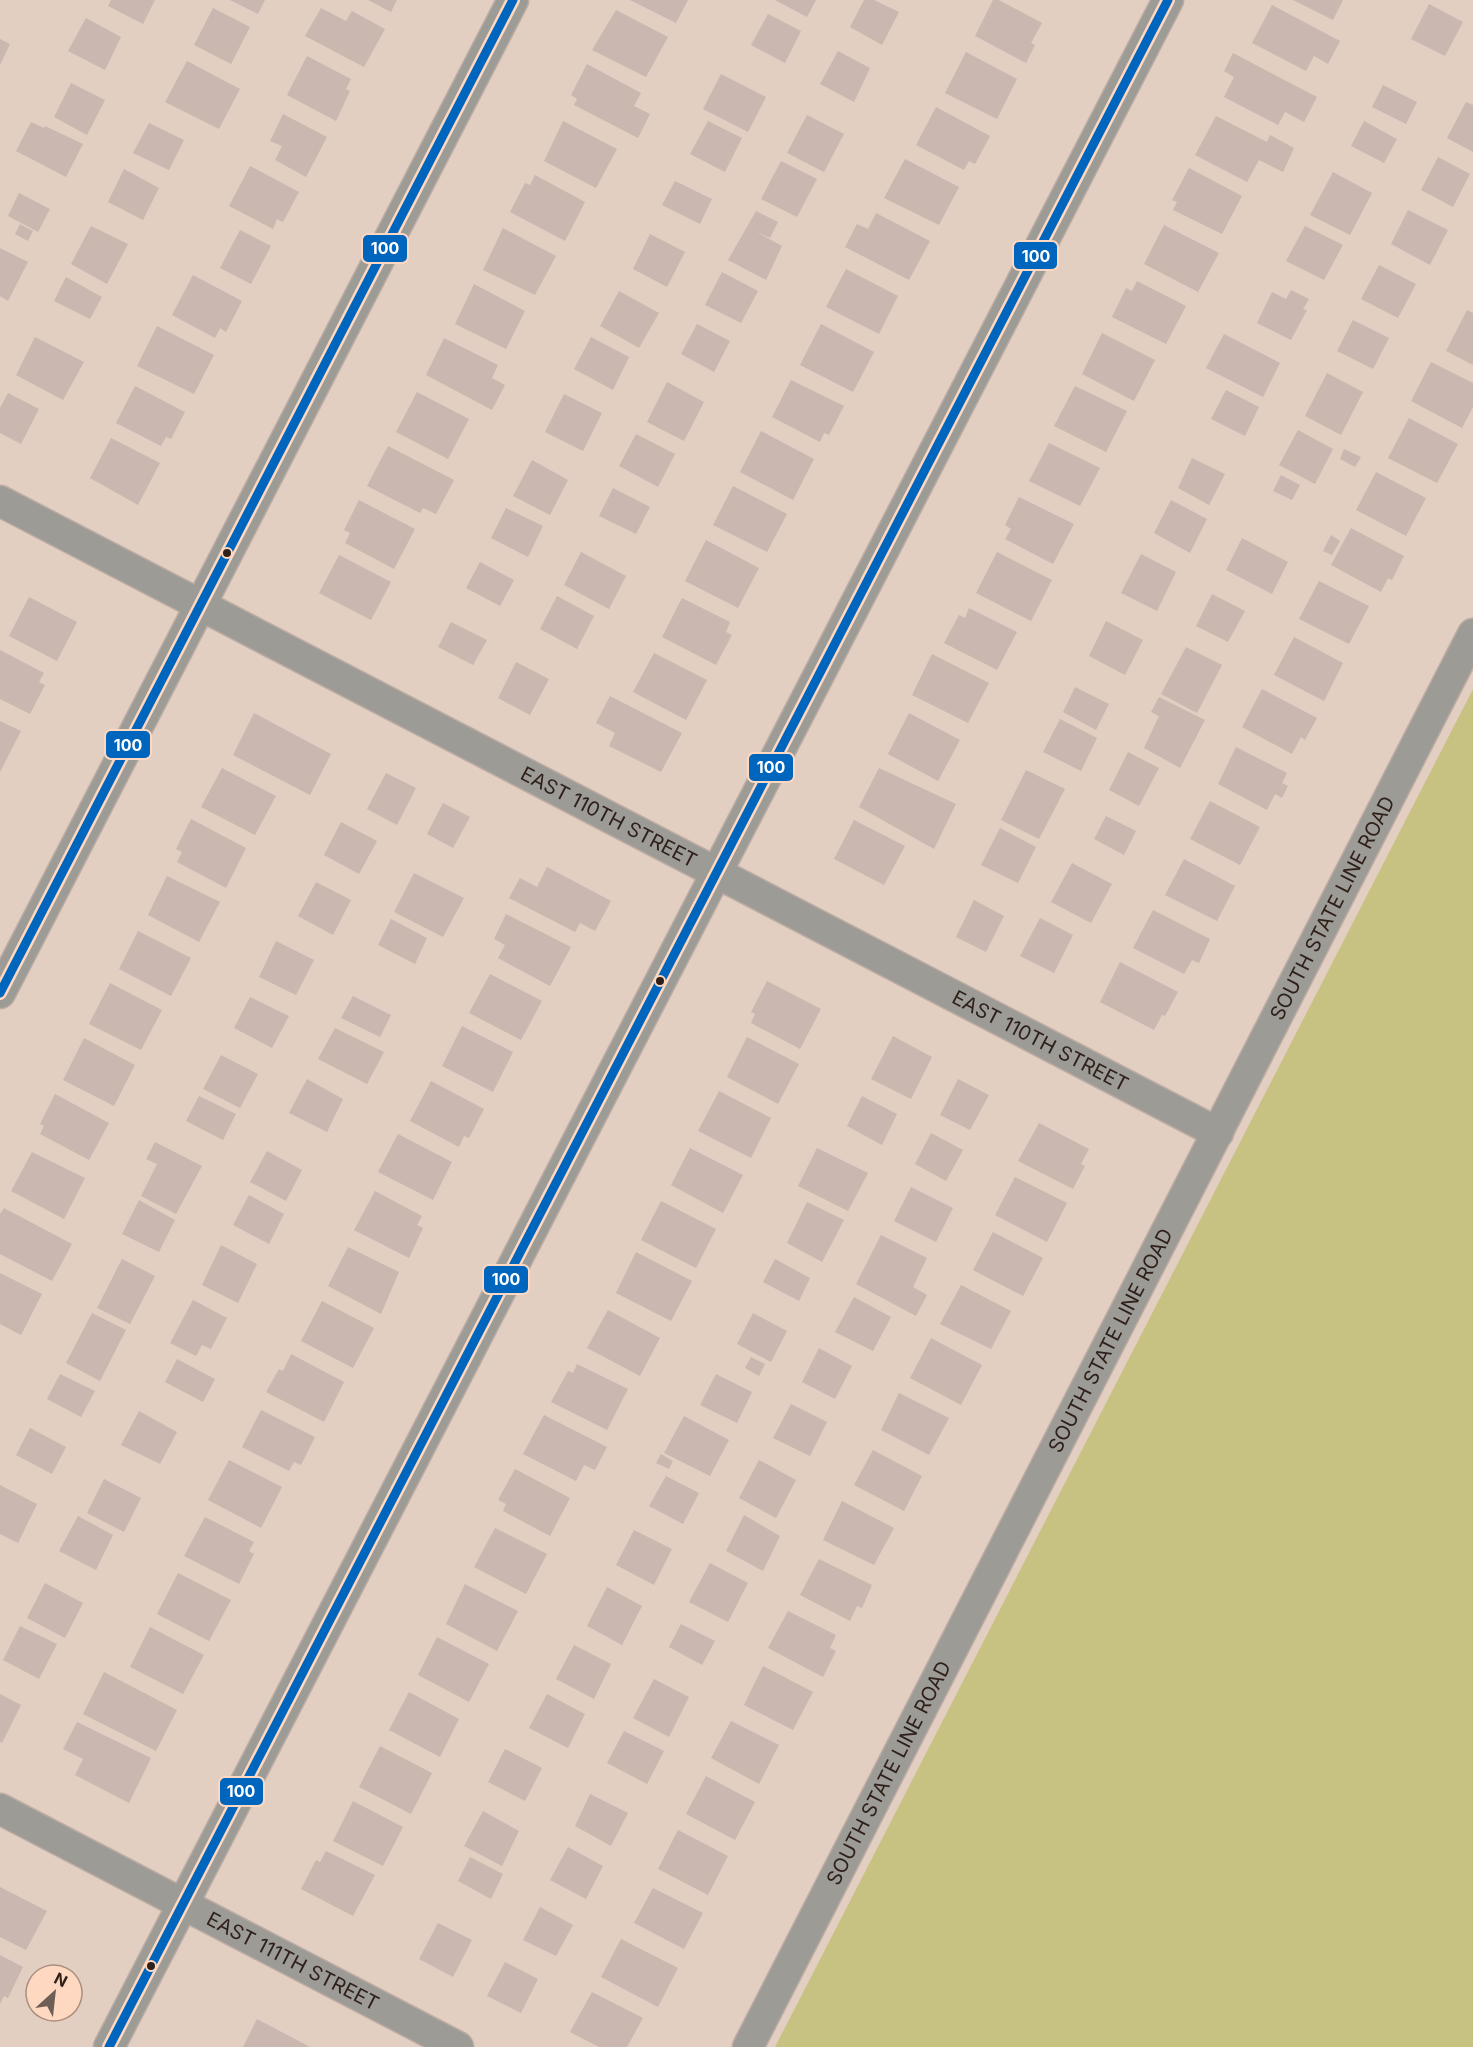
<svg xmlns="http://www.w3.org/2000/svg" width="1473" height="2047" font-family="Inter,sans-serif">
	<rect width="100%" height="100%" fill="#e3cec2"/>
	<!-- green -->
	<path fill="#c8c282" d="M 1473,689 L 1473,2047 L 775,2047 Z"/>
	<!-- building -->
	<g fill="#c9b7b0">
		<path d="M 111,0 L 155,0 L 143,24 L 108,6 Z"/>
		<path d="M 230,0 L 265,0 L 258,14 Z"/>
		<path d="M 368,0 L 397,0 L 391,12 Z"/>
		<path d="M 630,0 L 688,0 L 676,23 Z"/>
		<path d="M 775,0 L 816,0 L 807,17 Z"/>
		<path d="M 864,0 L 874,0 L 899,12 L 882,45 L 850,27 Z"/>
		<path d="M 993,0 L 999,0 L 1042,23 L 1031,43 L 1035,45 L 1026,63 L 975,36 Z"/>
		<path d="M 1293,0 L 1343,0 L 1333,20 Z"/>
		<path d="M 1429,4 L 1463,22 L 1445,56 L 1411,39 Z"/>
		<path d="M 1272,5 L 1340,41 L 1328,64 L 1314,56 L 1306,71 L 1252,43 Z"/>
		<path d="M 213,8 L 250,27 L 231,64 L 194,45 Z"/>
		<path d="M 321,8 L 346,21 L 352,11 L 385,29 L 364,67 L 305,36 Z"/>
		<path d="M 616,10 L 668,37 L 646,77 L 592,50 Z"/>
		<path d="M 768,14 L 801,31 L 785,63 L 751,45 Z"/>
		<path d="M 86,18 L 121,37 L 105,70 L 68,51 Z"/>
		<path d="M 0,39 L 10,44 L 0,65 Z"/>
		<path d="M 838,51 L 870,68 L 854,102 L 820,84 Z"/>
		<path d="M 966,52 L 1017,79 L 997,119 L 945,93 Z"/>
		<path d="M 1233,53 L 1317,97 L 1304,122 L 1285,112 L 1278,125 L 1224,97 L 1234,77 L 1224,71 Z"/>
		<path d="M 307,56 L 351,79 L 346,89 L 350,91 L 336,121 L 287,95 Z"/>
		<path d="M 187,61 L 240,89 L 219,129 L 165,102 Z"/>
		<path d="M 587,64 L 641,93 L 634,106 L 650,114 L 638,138 L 574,105 L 577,99 L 571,95 Z"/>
		<path d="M 721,74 L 766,97 L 748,132 L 703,109 Z"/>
		<path d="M 71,83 L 105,100 L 87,135 L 54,117 Z"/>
		<path d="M 1383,85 L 1417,102 L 1406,124 L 1372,107 Z"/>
		<path d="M 1466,102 L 1473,105 L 1473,152 L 1447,138 Z"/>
		<path d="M 936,107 L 990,136 L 975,164 L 969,161 L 964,170 L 916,145 Z"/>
		<path d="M 283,114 L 327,137 L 306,177 L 275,160 L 282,146 L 270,141 Z"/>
		<path d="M 807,115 L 844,134 L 824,172 L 787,153 Z"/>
		<path d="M 1216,116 L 1267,142 L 1270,135 L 1294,148 L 1283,172 L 1259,160 L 1247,182 L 1195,155 Z"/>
		<path d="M 563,121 L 617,149 L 596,188 L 544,161 Z"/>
		<path d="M 708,121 L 742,138 L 725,172 L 690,154 Z"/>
		<path d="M 1364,121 L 1397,139 L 1384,163 L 1351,146 Z"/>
		<path d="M 31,122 L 44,128 L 45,126 L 83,144 L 66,177 L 16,151 Z"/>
		<path d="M 149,123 L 184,140 L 169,170 L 133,153 Z"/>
		<path d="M 1438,157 L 1470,174 L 1453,207 L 1421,190 Z"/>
		<path d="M 905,159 L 959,187 L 939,225 L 884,198 Z"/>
		<path d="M 781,161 L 817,179 L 797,217 L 761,199 Z"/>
		<path d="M 250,166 L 299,192 L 283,222 L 277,219 L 273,229 L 229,206 Z"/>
		<path d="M 1189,168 L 1242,196 L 1222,234 L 1173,210 L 1177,202 L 1172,200 Z"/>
		<path d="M 124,169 L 159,188 L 143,220 L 108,202 Z"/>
		<path d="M 1333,172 L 1372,193 L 1350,235 L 1310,215 Z"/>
		<path d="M 535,175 L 585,202 L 565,241 L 510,212 L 525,183 L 530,185 Z"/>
		<path d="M 675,181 L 712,199 L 700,224 L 662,205 Z"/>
		<path d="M 19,193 L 50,209 L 38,232 L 8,216 Z"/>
		<path d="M 1408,210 L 1448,230 L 1430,265 L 1391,244 Z"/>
		<path d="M 756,211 L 778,222 L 770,238 L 755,231 L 782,246 L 766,280 L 728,260 Z"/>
		<path d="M 876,213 L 930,241 L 909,280 L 845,247 L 857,224 L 868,229 Z"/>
		<path d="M 20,224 L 33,231 L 28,241 L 15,234 Z"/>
		<path d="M 1164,225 L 1219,253 L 1198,292 L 1144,264 Z"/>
		<path d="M 91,226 L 128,244 L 107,284 L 71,264 Z"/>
		<path d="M 1305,226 L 1343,245 L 1324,280 L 1286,261 Z"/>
		<path d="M 503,228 L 556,256 L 535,295 L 483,270 Z"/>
		<path d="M 240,230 L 271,246 L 251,284 L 220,268 Z"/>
		<path d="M 650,234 L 685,252 L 667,287 L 633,269 Z"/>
		<path d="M 0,248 L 28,262 L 8,301 L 0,296 Z"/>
		<path d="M 1379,265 L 1416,284 L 1398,318 L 1361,299 Z"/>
		<path d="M 846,269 L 898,296 L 879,334 L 826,307 Z"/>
		<path d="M 722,272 L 758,291 L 741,323 L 705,305 Z"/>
		<path d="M 193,275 L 242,301 L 226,332 L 220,328 L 215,338 L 172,315 Z"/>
		<path d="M 66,277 L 102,297 L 90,319 L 54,301 Z"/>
		<path d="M 1137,281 L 1186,306 L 1166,344 L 1112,317 L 1126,288 L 1132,291 Z"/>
		<path d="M 474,284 L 525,311 L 506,349 L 455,324 Z"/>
		<path d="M 1291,290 L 1309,299 L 1303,309 L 1307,310 L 1291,340 L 1257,323 L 1272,292 L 1286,299 Z"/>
		<path d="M 619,291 L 659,313 L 639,348 L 600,326 Z"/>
		<path d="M 1467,310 L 1473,313 L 1473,365 L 1446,351 Z"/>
		<path d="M 1353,320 L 1389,338 L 1373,369 L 1337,351 Z"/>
		<path d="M 697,324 L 730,341 L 714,372 L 681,354 Z"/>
		<path d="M 821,324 L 874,352 L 853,392 L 800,365 Z"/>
		<path d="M 157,326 L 214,355 L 194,394 L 137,366 Z"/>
		<path d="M 1102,333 L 1155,360 L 1134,401 L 1082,374 Z"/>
		<path d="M 1224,334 L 1280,363 L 1263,397 L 1206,368 Z"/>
		<path d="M 35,337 L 84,362 L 63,400 L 16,375 Z"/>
		<path d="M 591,337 L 629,357 L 613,390 L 574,369 Z"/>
		<path d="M 444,338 L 498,365 L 492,378 L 505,385 L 492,410 L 426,375 Z"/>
		<path d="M 1431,362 L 1473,383 L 1473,407 L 1462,428 L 1411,401 Z"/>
		<path d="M 1327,373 L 1363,392 L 1341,435 L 1305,416 Z"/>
		<path d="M 791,380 L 844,406 L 829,435 L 824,433 L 820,442 L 772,417 Z"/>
		<path d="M 667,382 L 704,402 L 684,441 L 647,422 Z"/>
		<path d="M 135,386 L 185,412 L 171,439 L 166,437 L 161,446 L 116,423 Z"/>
		<path d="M 1075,386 L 1127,411 L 1106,452 L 1054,426 Z"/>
		<path d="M 1226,390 L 1259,407 L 1245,436 L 1211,419 Z"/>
		<path d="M 417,392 L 469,419 L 448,459 L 396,432 Z"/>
		<path d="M 8,393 L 39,409 L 21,444 L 0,433 L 0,408 Z"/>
		<path d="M 564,394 L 602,413 L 583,451 L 545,432 Z"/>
		<path d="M 1409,418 L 1458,444 L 1437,483 L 1388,458 Z"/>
		<path d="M 1298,430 L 1333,449 L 1315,484 L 1279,465 Z"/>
		<path d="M 761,431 L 814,459 L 793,500 L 740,472 Z"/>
		<path d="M 636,434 L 675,454 L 658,487 L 619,466 Z"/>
		<path d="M 111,438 L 160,463 L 138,505 L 90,478 Z"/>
		<path d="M 1049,443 L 1100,468 L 1080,506 L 1029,481 Z"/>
		<path d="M 388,446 L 454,480 L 436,514 L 423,508 L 420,513 L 367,486 Z"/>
		<path d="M 1344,449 L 1361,457 L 1355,467 L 1340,459 Z"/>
		<path d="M 1192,458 L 1225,474 L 1209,505 L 1178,488 Z"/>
		<path d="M 532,460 L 568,480 L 550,515 L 513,496 Z"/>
		<path d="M 1376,472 L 1426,498 L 1406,536 L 1356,510 Z"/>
		<path d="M 1281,475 L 1300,485 L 1292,500 L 1273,491 Z"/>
		<path d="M 733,486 L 787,514 L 767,552 L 713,525 Z"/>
		<path d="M 613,488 L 650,507 L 636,534 L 599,516 Z"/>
		<path d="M 1019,497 L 1074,524 L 1053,564 L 1005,539 L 1011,529 L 1005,525 Z"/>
		<path d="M 359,500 L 415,529 L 394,569 L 345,543 L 350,533 L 344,530 Z"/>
		<path d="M 1171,500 L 1207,519 L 1190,553 L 1154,533 Z"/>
		<path d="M 506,508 L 543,526 L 528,557 L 491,538 Z"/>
		<path d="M 1351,528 L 1404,556 L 1392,580 L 1388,578 L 1381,592 L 1331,565 Z"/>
		<path d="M 1331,535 L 1340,541 L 1332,555 L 1323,551 Z"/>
		<path d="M 1242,538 L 1288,562 L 1272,594 L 1226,570 Z"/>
		<path d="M 706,540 L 759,568 L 738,608 L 685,581 Z"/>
		<path d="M 581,552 L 626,576 L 609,609 L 564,585 Z"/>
		<path d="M 997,552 L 1052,580 L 1031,621 L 976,593 Z"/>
		<path d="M 1141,554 L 1176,572 L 1157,611 L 1121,593 Z"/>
		<path d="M 339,555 L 391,582 L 371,620 L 319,593 Z"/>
		<path d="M 480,562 L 514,580 L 500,606 L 466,588 Z"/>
		<path d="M 1319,581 L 1369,606 L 1349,644 L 1299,619 Z"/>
		<path d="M 1212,594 L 1245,611 L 1228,642 L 1196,626 Z"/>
		<path d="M 557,596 L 594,616 L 577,649 L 540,629 Z"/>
		<path d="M 29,597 L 77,622 L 57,661 L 9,636 Z"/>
		<path d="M 682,598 L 730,622 L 726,632 L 732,635 L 716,665 L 662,637 Z"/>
		<path d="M 969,608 L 1017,632 L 997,670 L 944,643 L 959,615 L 965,618 Z"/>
		<path d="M 1106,621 L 1143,640 L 1125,675 L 1089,656 Z"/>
		<path d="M 451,622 L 487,640 L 473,665 L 438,647 Z"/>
		<path d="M 1294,637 L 1343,663 L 1324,701 L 1274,675 Z"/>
		<path d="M 1186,647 L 1222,665 L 1197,713 L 1161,694 Z"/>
		<path d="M 0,650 L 44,673 L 39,682 L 45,685 L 30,714 L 0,699 Z"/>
		<path d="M 654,653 L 707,680 L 686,720 L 633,692 Z"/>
		<path d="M 932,654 L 989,683 L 968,723 L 912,695 Z"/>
		<path d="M 516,662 L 549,679 L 530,715 L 498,698 Z"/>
		<path d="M 1075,687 L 1109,704 L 1096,730 L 1063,712 Z"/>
		<path d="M 1262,689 L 1317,718 L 1305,740 L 1301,737 L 1292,754 L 1242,727 Z"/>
		<path d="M 610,696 L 682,733 L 661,772 L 609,746 L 615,733 L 596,723 Z"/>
		<path d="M 1159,697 L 1205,720 L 1180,768 L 1144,748 L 1159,716 L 1151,712 Z"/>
		<path d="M 254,713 L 331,754 L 310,795 L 233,755 Z"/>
		<path d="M 909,713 L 960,740 L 938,781 L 888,754 Z"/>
		<path d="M 1060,719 L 1097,738 L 1081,771 L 1043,752 Z"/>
		<path d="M 0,721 L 21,731 L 0,772 Z"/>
		<path d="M 1236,747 L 1287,773 L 1282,783 L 1288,786 L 1282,798 L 1275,794 L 1267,810 L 1218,784 Z"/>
		<path d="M 1128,752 L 1159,768 L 1139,806 L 1109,790 Z"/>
		<path d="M 222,768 L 276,796 L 255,835 L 201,807 Z"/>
		<path d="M 879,768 L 956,804 L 934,849 L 859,807 Z"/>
		<path d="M 1026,770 L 1065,789 L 1039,839 L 1001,820 Z"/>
		<path d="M 386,773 L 416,788 L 397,825 L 367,809 Z"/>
		<path d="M 1210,801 L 1260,827 L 1240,865 L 1190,839 Z"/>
		<path d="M 443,803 L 470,817 L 453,848 L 427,834 Z"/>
		<path d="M 1106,816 L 1136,831 L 1124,855 L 1094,839 Z"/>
		<path d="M 191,819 L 246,848 L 226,888 L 177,862 L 182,852 L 176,849 Z"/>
		<path d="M 854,820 L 905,846 L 884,885 L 834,859 Z"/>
		<path d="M 341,822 L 377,841 L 359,874 L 324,855 Z"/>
		<path d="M 1000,828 L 1036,847 L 1018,883 L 981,865 Z"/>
		<path d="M 1184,859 L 1235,886 L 1217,921 L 1165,895 Z"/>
		<path d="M 1072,863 L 1112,884 L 1091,923 L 1051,902 Z"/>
		<path d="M 547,867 L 611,901 L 595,931 L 580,923 L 575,932 L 509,898 L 520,878 L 537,887 Z"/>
		<path d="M 414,873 L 464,898 L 443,937 L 394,912 Z"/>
		<path d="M 167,876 L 220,902 L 199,942 L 148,915 Z"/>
		<path d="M 316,882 L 351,900 L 333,935 L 298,916 Z"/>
		<path d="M 974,900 L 1004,916 L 986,952 L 956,937 Z"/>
		<path d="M 1153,910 L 1210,939 L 1199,963 L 1192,960 L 1184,974 L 1133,948 Z"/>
		<path d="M 506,914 L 571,947 L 550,986 L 498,958 L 505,945 L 494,939 Z"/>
		<path d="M 1040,918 L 1073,935 L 1054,973 L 1020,956 Z"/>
		<path d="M 391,919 L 427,938 L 415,964 L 378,945 Z"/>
		<path d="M 138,931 L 191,958 L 171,996 L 119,969 Z"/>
		<path d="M 276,941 L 314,960 L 296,995 L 259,977 Z"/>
		<path d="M 1120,962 L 1178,992 L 1165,1016 L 1162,1015 L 1154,1030 L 1100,1002 Z"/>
		<path d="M 490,974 L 542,1001 L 521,1040 L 469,1013 Z"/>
		<path d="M 767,981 L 821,1009 L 800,1049 L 751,1023 L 755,1014 L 751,1012 Z"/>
		<path d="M 110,983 L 162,1010 L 141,1050 L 89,1024 Z"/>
		<path d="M 353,996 L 391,1015 L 380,1037 L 341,1018 Z"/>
		<path d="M 250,997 L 289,1016 L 272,1048 L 234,1028 Z"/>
		<path d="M 462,1026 L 513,1052 L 493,1092 L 442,1066 Z"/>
		<path d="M 335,1028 L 384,1052 L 367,1084 L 318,1059 Z"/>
		<path d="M 893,1036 L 932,1057 L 911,1099 L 871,1079 Z"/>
		<path d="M 747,1037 L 799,1064 L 778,1104 L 727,1077 Z"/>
		<path d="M 84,1038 L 135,1065 L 114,1106 L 63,1080 Z"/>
		<path d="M 221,1055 L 258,1074 L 240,1108 L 203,1089 Z"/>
		<path d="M 307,1079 L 343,1099 L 327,1132 L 289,1113 Z"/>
		<path d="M 958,1079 L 989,1095 L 970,1130 L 940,1115 Z"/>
		<path d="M 431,1081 L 484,1109 L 469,1138 L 464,1136 L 459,1147 L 410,1121 Z"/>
		<path d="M 719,1091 L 771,1118 L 751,1158 L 698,1131 Z"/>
		<path d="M 55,1094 L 109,1123 L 89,1160 L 40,1134 L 44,1126 L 40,1124 Z"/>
		<path d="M 199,1096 L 236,1114 L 223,1140 L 186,1121 Z"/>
		<path d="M 862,1096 L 897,1114 L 882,1145 L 847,1126 Z"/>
		<path d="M 1039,1123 L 1089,1149 L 1081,1164 L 1085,1166 L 1073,1189 L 1018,1161 Z"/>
		<path d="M 931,1133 L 963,1150 L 946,1181 L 915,1164 Z"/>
		<path d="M 398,1134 L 452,1162 L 433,1200 L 378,1172 Z"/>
		<path d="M 155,1142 L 202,1166 L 176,1214 L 141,1196 L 157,1164 L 146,1159 Z"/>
		<path d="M 690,1148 L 743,1175 L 723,1213 L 671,1185 Z"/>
		<path d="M 817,1148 L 868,1173 L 848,1211 L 798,1186 Z"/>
		<path d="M 267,1151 L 302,1170 L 286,1201 L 250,1182 Z"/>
		<path d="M 32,1152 L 85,1178 L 64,1219 L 11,1191 Z"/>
		<path d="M 1015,1177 L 1067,1203 L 1047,1242 L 995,1215 Z"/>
		<path d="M 911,1187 L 953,1208 L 936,1242 L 894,1221 Z"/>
		<path d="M 375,1191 L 422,1216 L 417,1225 L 423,1228 L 409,1258 L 354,1230 Z"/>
		<path d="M 249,1195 L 284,1214 L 269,1244 L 233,1225 Z"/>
		<path d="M 139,1200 L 175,1220 L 159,1252 L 122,1234 Z"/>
		<path d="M 661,1201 L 716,1229 L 696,1268 L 641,1240 Z"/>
		<path d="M 807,1202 L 844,1220 L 822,1262 L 787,1243 Z"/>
		<path d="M 4,1208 L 72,1244 L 52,1281 L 0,1254 L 0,1214 Z"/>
		<path d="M 993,1232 L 1043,1258 L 1023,1296 L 973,1270 Z"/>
		<path d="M 881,1235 L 927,1258 L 913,1287 L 927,1295 L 916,1316 L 856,1284 Z"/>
		<path d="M 221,1245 L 257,1264 L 238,1303 L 202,1285 Z"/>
		<path d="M 348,1247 L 399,1272 L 381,1314 L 328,1286 Z"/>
		<path d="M 636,1252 L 692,1281 L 671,1321 L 616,1293 Z"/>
		<path d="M 122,1259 L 155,1276 L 130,1324 L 97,1308 Z"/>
		<path d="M 775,1259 L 810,1278 L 799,1301 L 763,1282 Z"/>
		<path d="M 0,1273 L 42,1294 L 21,1335 L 0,1324 Z"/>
		<path d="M 961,1285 L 1011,1311 L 991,1349 L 940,1324 Z"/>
		<path d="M 854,1297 L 891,1317 L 873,1351 L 835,1332 Z"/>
		<path d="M 193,1300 L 227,1318 L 211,1349 L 202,1345 L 196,1356 L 170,1343 Z"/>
		<path d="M 322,1301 L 374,1328 L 353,1368 L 301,1341 Z"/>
		<path d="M 608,1310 L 660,1338 L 640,1376 L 587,1348 Z"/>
		<path d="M 92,1313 L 126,1330 L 100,1381 L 66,1363 Z"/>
		<path d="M 753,1313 L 787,1331 L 771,1362 L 737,1344 Z"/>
		<path d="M 931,1338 L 982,1365 L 961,1405 L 910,1378 Z"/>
		<path d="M 819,1348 L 852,1366 L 835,1399 L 802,1382 Z"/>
		<path d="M 291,1354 L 344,1382 L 324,1422 L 266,1392 L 279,1369 L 283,1371 Z"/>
		<path d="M 751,1357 L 765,1364 L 759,1376 L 745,1368 Z"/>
		<path d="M 177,1359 L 215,1379 L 203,1402 L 165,1382 Z"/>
		<path d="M 577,1364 L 628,1389 L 607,1430 L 551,1402 L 568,1371 L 573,1373 Z"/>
		<path d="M 60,1374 L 95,1391 L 81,1417 L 47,1399 Z"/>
		<path d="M 716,1374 L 752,1392 L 737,1423 L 700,1405 Z"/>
		<path d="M 899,1393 L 949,1418 L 929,1455 L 881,1430 Z"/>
		<path d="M 791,1404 L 827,1422 L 810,1456 L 773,1438 Z"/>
		<path d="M 261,1410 L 315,1437 L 301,1465 L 294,1462 L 289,1471 L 242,1447 Z"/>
		<path d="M 139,1411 L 177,1432 L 160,1464 L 121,1445 Z"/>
		<path d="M 544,1415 L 607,1447 L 595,1470 L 584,1465 L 576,1481 L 523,1454 Z"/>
		<path d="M 684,1416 L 729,1440 L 710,1476 L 664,1453 Z"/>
		<path d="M 30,1428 L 66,1447 L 52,1474 L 16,1455 Z"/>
		<path d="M 873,1450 L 922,1476 L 904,1511 L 854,1485 Z"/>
		<path d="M 661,1454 L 673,1461 L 669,1469 L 656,1463 Z"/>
		<path d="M 229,1460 L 282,1487 L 261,1528 L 208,1500 Z"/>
		<path d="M 759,1460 L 796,1480 L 776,1518 L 739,1498 Z"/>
		<path d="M 515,1469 L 570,1498 L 550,1536 L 503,1511 L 506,1504 L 498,1500 Z"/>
		<path d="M 666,1476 L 699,1493 L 683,1524 L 649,1506 Z"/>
		<path d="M 104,1479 L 141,1498 L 124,1532 L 87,1513 Z"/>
		<path d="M 0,1485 L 37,1504 L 18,1543 L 0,1534 Z"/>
		<path d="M 842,1501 L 894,1528 L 874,1565 L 823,1540 Z"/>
		<path d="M 744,1515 L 780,1536 L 763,1571 L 726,1551 Z"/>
		<path d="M 78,1516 L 113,1535 L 96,1570 L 59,1551 Z"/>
		<path d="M 205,1517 L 254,1542 L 249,1551 L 254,1554 L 239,1584 L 184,1556 Z"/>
		<path d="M 495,1528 L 547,1554 L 526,1594 L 474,1567 Z"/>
		<path d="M 634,1530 L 672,1549 L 654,1585 L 616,1565 Z"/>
		<path d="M 819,1559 L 872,1585 L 862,1608 L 857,1606 L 850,1621 L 800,1595 Z"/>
		<path d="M 710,1563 L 748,1583 L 728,1622 L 689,1602 Z"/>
		<path d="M 178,1573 L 231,1600 L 209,1641 L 157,1614 Z"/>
		<path d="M 45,1583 L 83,1603 L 65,1638 L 27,1618 Z"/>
		<path d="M 465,1584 L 518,1611 L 497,1651 L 446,1624 Z"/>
		<path d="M 607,1587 L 642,1606 L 622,1645 L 587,1626 Z"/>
		<path d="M 788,1611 L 836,1635 L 830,1648 L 836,1651 L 823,1677 L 768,1648 Z"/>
		<path d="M 681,1624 L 715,1641 L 702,1665 L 669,1647 Z"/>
		<path d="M 20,1626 L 57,1644 L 39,1679 L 3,1660 Z"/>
		<path d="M 150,1627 L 204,1655 L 183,1694 L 130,1667 Z"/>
		<path d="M 437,1637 L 489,1664 L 469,1702 L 418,1675 Z"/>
		<path d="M 574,1645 L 611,1664 L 594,1699 L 556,1679 Z"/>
		<path d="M 763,1666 L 813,1692 L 793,1730 L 744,1705 Z"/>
		<path d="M 104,1672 L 177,1710 L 156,1751 L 83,1714 Z"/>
		<path d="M 654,1679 L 689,1697 L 669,1737 L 633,1718 Z"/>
		<path d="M 409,1692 L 459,1719 L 440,1757 L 389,1730 Z"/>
		<path d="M 0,1694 L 21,1705 L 2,1743 L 0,1742 Z"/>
		<path d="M 547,1694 L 585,1714 L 568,1748 L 529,1728 Z"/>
		<path d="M 731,1721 L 779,1745 L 759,1784 L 711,1758 Z"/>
		<path d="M 77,1722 L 151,1758 L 129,1803 L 75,1775 L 83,1759 L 63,1749 Z"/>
		<path d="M 624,1731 L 664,1751 L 647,1784 L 607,1763 Z"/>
		<path d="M 380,1746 L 432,1773 L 411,1814 L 359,1787 Z"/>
		<path d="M 505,1749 L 542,1768 L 525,1801 L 488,1782 Z"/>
		<path d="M 706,1776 L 755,1802 L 735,1840 L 686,1814 Z"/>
		<path d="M 590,1794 L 628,1813 L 611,1846 L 575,1826 Z"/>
		<path d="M 353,1801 L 403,1827 L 383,1866 L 333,1841 Z"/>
		<path d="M 483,1811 L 519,1831 L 502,1866 L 464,1846 Z"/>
		<path d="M 678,1830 L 728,1856 L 708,1895 L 658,1869 Z"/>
		<path d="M 568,1847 L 603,1866 L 586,1899 L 550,1880 Z"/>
		<path d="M 326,1851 L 375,1875 L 353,1916 L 301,1889 L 316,1860 L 320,1862 Z"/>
		<path d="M 470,1857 L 503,1874 L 491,1899 L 458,1881 Z"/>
		<path d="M 0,1887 L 47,1911 L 26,1950 L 0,1937 Z"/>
		<path d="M 653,1888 L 703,1913 L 684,1949 L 634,1923 Z"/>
		<path d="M 540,1907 L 573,1925 L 556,1956 L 523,1940 Z"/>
		<path d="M 438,1923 L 472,1940 L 453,1977 L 419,1959 Z"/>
		<path d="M 621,1939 L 678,1968 L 658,2007 L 601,1977 Z"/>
		<path d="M 0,1955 L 23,1967 L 8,1998 L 4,1996 L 0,2004 Z"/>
		<path d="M 505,1962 L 538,1979 L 521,2013 L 487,1996 Z"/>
		<path d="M 592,1992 L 643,2018 L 627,2047 L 599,2047 L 570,2032 Z"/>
		<path d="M 257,2019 L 310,2047 L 243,2047 Z"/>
	</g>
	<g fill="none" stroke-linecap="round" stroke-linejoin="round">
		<!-- minor casing -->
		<g stroke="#bdaca3" stroke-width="33">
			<g id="minor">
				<path id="s1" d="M 0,501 L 1218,1133"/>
				<path d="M 0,993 L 513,0"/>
				<path id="s2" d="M 0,1809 L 458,2047"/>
				<path d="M 109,2047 L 1168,0"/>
				<path id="s3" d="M 748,2047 L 1473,634"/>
			</g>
		</g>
		<!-- minor -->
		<use href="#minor" stroke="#9c9b96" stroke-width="30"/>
		<!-- bus-1 casing -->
		<g stroke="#fed8c1" stroke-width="14">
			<g id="bus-1">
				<path d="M 0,993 L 513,0"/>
				<path d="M 109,2047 L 1168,0"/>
			</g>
		</g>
		<!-- bus-1 -->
		<use href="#bus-1" stroke="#0065bd" stroke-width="9"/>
	</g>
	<!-- markers -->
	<g fill="#2f2119" stroke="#fed8c1" stroke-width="2">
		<circle cx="227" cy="553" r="5"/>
		<circle cx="660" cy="981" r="5"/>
		<circle cx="151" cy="1966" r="5"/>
	</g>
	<g text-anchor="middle" stroke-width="4.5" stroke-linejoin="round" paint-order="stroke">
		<!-- street labels -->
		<g font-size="20" fill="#2f2119" stroke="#fed8c1">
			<text dy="7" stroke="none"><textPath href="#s1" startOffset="686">EAST 110TH STREET</textPath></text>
			<text dy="7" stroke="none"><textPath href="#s3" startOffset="1280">SOUTH STATE LINE ROAD</textPath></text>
			<text dy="7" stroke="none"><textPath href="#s1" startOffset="1172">EAST 110TH STREET</textPath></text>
			<text dy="7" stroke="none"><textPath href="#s3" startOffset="794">SOUTH STATE LINE ROAD</textPath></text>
			<text dy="7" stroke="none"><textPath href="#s3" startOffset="308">SOUTH STATE LINE ROAD</textPath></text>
			<text dy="7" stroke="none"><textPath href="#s2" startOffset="330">EAST 111TH STREET</textPath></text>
		</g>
	</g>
	<g stroke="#fed8c1" stroke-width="2">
		<rect x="362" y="234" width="46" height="29" rx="6" fill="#0065bd"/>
		<rect x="1013" y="241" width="45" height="29" rx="6" fill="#0065bd"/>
		<rect x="105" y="730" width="46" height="29" rx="6" fill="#0065bd"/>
		<rect x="748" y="753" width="46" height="29" rx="6" fill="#0065bd"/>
		<rect x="483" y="1265" width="46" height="29" rx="6" fill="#0065bd"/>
		<rect x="219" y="1777" width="45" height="29" rx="6" fill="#0065bd"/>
	</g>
	<g font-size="16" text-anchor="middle" font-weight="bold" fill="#fff">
		<text x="385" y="254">100</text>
		<text x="1036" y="262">100</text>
		<text x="128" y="751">100</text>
		<text x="771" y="773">100</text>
		<text x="506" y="1285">100</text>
		<text x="241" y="1797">100</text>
	</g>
	<!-- north arrow -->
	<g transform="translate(54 1993) rotate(27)"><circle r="28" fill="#fed8c1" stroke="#ab8f7e" stroke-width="1.5"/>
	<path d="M0-4.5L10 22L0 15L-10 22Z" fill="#6e5e54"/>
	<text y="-9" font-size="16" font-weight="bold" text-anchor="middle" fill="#2f2119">N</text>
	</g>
</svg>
